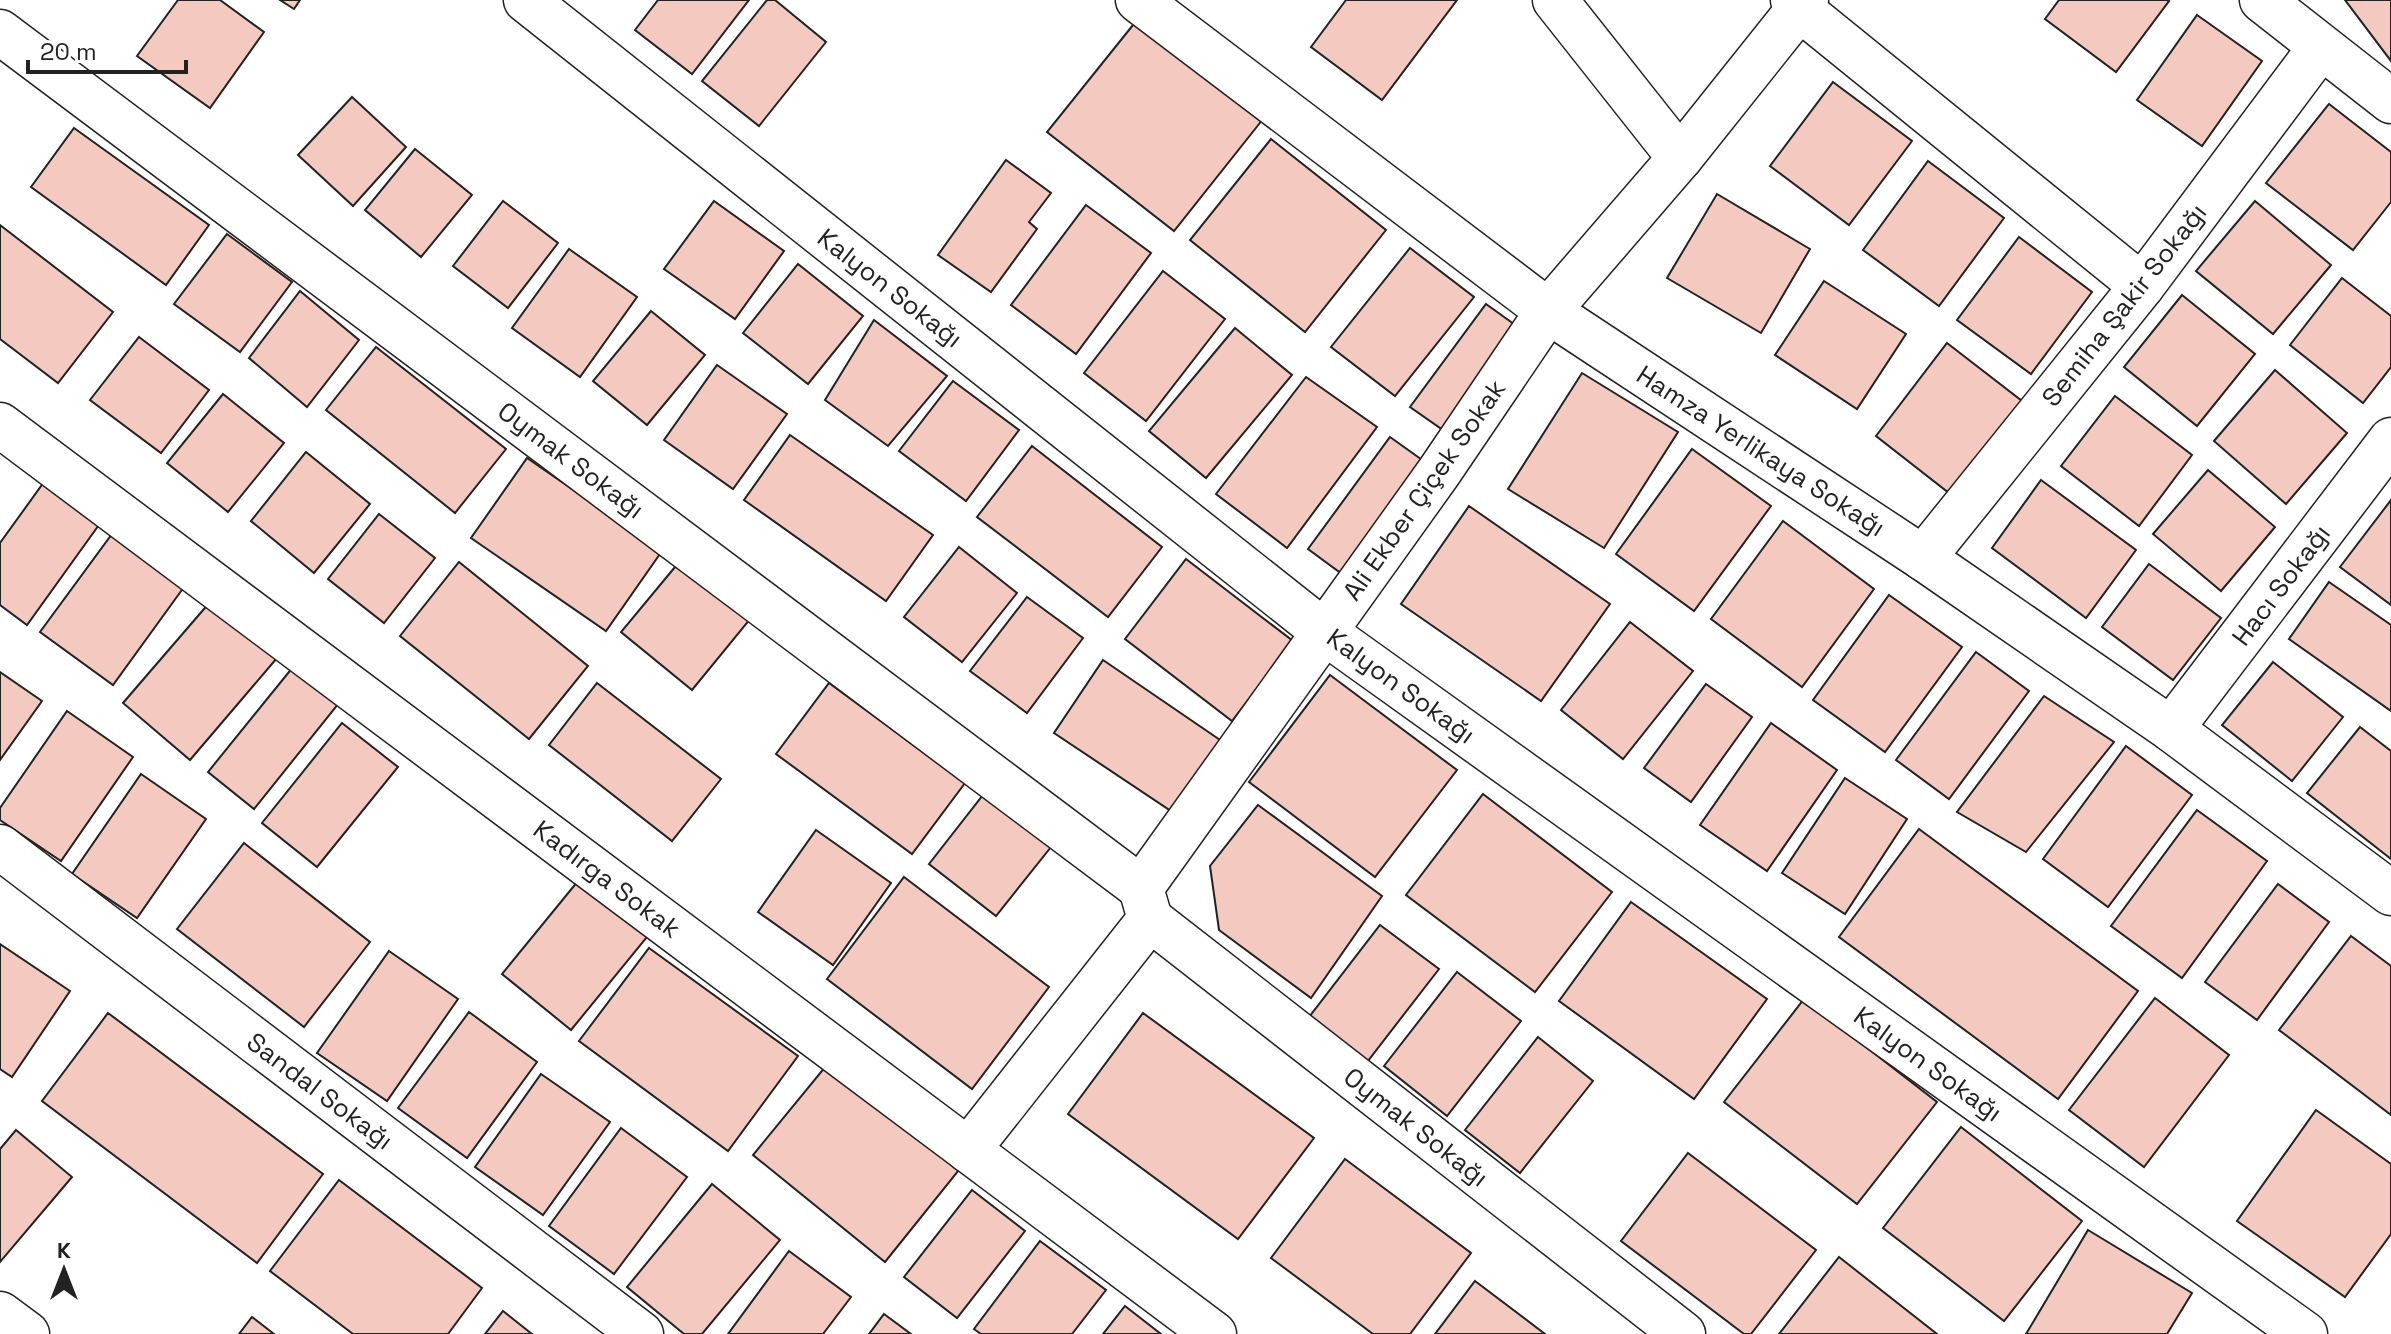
<svg xmlns="http://www.w3.org/2000/svg" width="2391" height="1334" font-family="'Space Grotesk',sans-serif">
	<rect width="100%" height="100%" fill="#fff"/>
	<!-- building -->
	<g fill="#f3c9c0" stroke="#222" stroke-width="2">
		<path d="M 178,0 L 220,0 L 264,32 L 210,108 L 137,56 Z"/>
		<path d="M 280,0 L 300,0 L 294,9 Z"/>
		<path d="M 658,0 L 749,0 L 692,74 L 635,30 Z"/>
		<path d="M 767,0 L 775,0 L 826,42 L 759,126 L 702,81 Z"/>
		<path d="M 1346,0 L 1457,0 L 1382,100 L 1311,47 Z"/>
		<path d="M 2059,0 L 2167,0 L 2169,1 L 2116,72 L 2045,19 Z"/>
		<path d="M 2345,0 L 2391,0 L 2391,61 Z"/>
		<path d="M 2197,15 L 2262,61 L 2202,146 L 2137,100 Z"/>
		<path d="M 1137,20 L 1263,119 L 1174,231 L 1047,132 Z"/>
		<path d="M 1833,82 L 1912,141 L 1849,225 L 1770,166 Z"/>
		<path d="M 352,97 L 406,147 L 353,206 L 298,155 Z"/>
		<path d="M 2329,104 L 2391,152 L 2391,202 L 2353,250 L 2266,183 Z"/>
		<path d="M 74,128 L 209,225 L 166,285 L 31,187 Z"/>
		<path d="M 1271,139 L 1386,230 L 1305,332 L 1190,240 Z"/>
		<path d="M 415,149 L 472,195 L 421,257 L 365,210 Z"/>
		<path d="M 1006,160 L 1051,193 L 1029,222 L 1037,229 L 991,292 L 938,255 Z"/>
		<path d="M 1928,161 L 2004,218 L 1939,306 L 1863,250 Z"/>
		<path d="M 1717,194 L 1810,249 L 1761,333 L 1667,278 Z"/>
		<path d="M 503,201 L 558,243 L 508,308 L 453,266 Z"/>
		<path d="M 714,201 L 784,251 L 735,319 L 664,269 Z"/>
		<path d="M 2255,201 L 2331,265 L 2273,334 L 2196,271 Z"/>
		<path d="M 1086,205 L 1151,253 L 1076,354 L 1011,305 Z"/>
		<path d="M 0,225 L 113,312 L 58,383 L 0,339 Z"/>
		<path d="M 227,234 L 292,282 L 240,352 L 174,304 Z"/>
		<path d="M 2019,237 L 2092,292 L 2031,374 L 1957,320 Z"/>
		<path d="M 1410,248 L 1474,297 L 1395,396 L 1331,347 Z"/>
		<path d="M 569,249 L 637,297 L 580,377 L 512,328 Z"/>
		<path d="M 798,264 L 863,316 L 808,384 L 743,333 Z"/>
		<path d="M 1163,271 L 1225,319 L 1146,421 L 1084,373 Z"/>
		<path d="M 2342,278 L 2391,316 L 2391,367 L 2363,403 L 2290,345 Z"/>
		<path d="M 1824,281 L 1906,334 L 1857,409 L 1775,355 Z"/>
		<path d="M 300,291 L 359,340 L 307,407 L 249,358 Z"/>
		<path d="M 2182,295 L 2255,354 L 2197,426 L 2124,367 Z"/>
		<path d="M 1486,304 L 1518,327 L 1443,430 L 1410,407 Z"/>
		<path d="M 651,311 L 705,355 L 647,425 L 593,381 Z"/>
		<path d="M 874,320 L 947,376 L 888,446 L 825,400 Z"/>
		<path d="M 1235,328 L 1292,375 L 1206,478 L 1149,431 Z"/>
		<path d="M 139,337 L 209,390 L 161,453 L 90,400 Z"/>
		<path d="M 1947,343 L 2022,401 L 1949,493 L 1876,436 Z"/>
		<path d="M 376,347 L 506,449 L 455,513 L 326,410 Z"/>
		<path d="M 717,365 L 787,414 L 733,489 L 664,440 Z"/>
		<path d="M 2275,370 L 2347,433 L 2286,504 L 2214,441 Z"/>
		<path d="M 1582,373 L 1678,432 L 1604,548 L 1508,489 Z"/>
		<path d="M 1306,377 L 1377,427 L 1287,548 L 1216,494 Z"/>
		<path d="M 953,381 L 1019,430 L 966,501 L 899,451 Z"/>
		<path d="M 223,394 L 284,443 L 228,512 L 167,463 Z"/>
		<path d="M 2115,396 L 2192,455 L 2139,526 L 2061,466 Z"/>
		<path d="M 790,435 L 933,535 L 886,601 L 744,500 Z"/>
		<path d="M 1390,437 L 1439,472 L 1357,585 L 1308,549 Z"/>
		<path d="M 1032,446 L 1162,547 L 1108,617 L 977,517 Z"/>
		<path d="M 1692,449 L 1771,506 L 1694,611 L 1616,554 Z"/>
		<path d="M 306,452 L 370,504 L 314,573 L 251,521 Z"/>
		<path d="M 527,458 L 662,551 L 606,631 L 471,538 Z"/>
		<path d="M 2208,470 L 2275,527 L 2221,591 L 2153,534 Z"/>
		<path d="M 2041,480 L 2136,550 L 2086,618 L 1992,548 Z"/>
		<path d="M 44,482 L 101,522 L 27,625 L 0,605 L 0,543 Z"/>
		<path d="M 2391,500 L 2391,605 L 2340,567 Z"/>
		<path d="M 1469,506 L 1610,604 L 1541,701 L 1401,604 Z"/>
		<path d="M 379,514 L 435,558 L 384,623 L 328,579 Z"/>
		<path d="M 1783,521 L 1874,589 L 1802,687 L 1711,619 Z"/>
		<path d="M 112,534 L 184,587 L 113,685 L 40,632 Z"/>
		<path d="M 959,547 L 1017,593 L 962,662 L 904,617 Z"/>
		<path d="M 1186,559 L 1293,641 L 1232,721 L 1125,639 Z"/>
		<path d="M 680,561 L 751,618 L 692,690 L 621,632 Z"/>
		<path d="M 459,562 L 588,666 L 529,739 L 400,636 Z"/>
		<path d="M 2149,564 L 2221,618 L 2173,680 L 2102,627 Z"/>
		<path d="M 2329,582 L 2391,625 L 2391,711 L 2289,639 Z"/>
		<path d="M 1889,595 L 1962,647 L 1885,752 L 1813,700 Z"/>
		<path d="M 1027,597 L 1083,638 L 1027,713 L 970,671 Z"/>
		<path d="M 210,602 L 277,658 L 190,760 L 123,703 Z"/>
		<path d="M 1630,622 L 1693,671 L 1623,759 L 1561,710 Z"/>
		<path d="M 1976,652 L 2029,691 L 1949,799 L 1896,760 Z"/>
		<path d="M 1103,660 L 1223,742 L 1174,813 L 1054,733 Z"/>
		<path d="M 2273,662 L 2343,717 L 2292,781 L 2222,725 Z"/>
		<path d="M 293,667 L 339,703 L 254,809 L 208,772 Z"/>
		<path d="M 0,672 L 42,701 L 0,760 Z"/>
		<path d="M 1330,675 L 1457,770 L 1375,877 L 1249,782 Z"/>
		<path d="M 597,683 L 721,779 L 672,841 L 549,745 Z"/>
		<path d="M 829,683 L 965,783 L 912,854 L 776,754 Z"/>
		<path d="M 1706,684 L 1752,717 L 1691,802 L 1644,768 Z"/>
		<path d="M 2044,696 L 2114,742 L 2026,852 L 1957,812 Z"/>
		<path d="M 67,711 L 133,757 L 61,861 L 0,820 L 0,808 Z"/>
		<path d="M 342,723 L 398,767 L 317,867 L 262,823 Z"/>
		<path d="M 1771,723 L 1837,770 L 1767,871 L 1700,825 Z"/>
		<path d="M 2360,727 L 2391,751 L 2391,859 L 2307,793 Z"/>
		<path d="M 2126,746 L 2192,795 L 2108,907 L 2043,859 Z"/>
		<path d="M 141,774 L 206,819 L 137,918 L 72,874 Z"/>
		<path d="M 1845,778 L 1907,819 L 1845,914 L 1782,873 Z"/>
		<path d="M 1483,794 L 1612,892 L 1535,992 L 1406,895 Z"/>
		<path d="M 983,795 L 1051,847 L 996,916 L 929,864 Z"/>
		<path d="M 1258,805 L 1382,896 L 1311,998 L 1219,930 L 1210,866 Z"/>
		<path d="M 2197,810 L 2267,861 L 2182,978 L 2111,926 Z"/>
		<path d="M 1919,829 L 2138,991 L 2058,1099 L 1839,937 Z"/>
		<path d="M 816,830 L 891,883 L 833,965 L 758,912 Z"/>
		<path d="M 244,843 L 370,942 L 304,1027 L 177,929 Z"/>
		<path d="M 904,877 L 1049,987 L 972,1089 L 827,979 Z"/>
		<path d="M 578,881 L 647,937 L 571,1030 L 502,974 Z"/>
		<path d="M 2278,884 L 2329,922 L 2257,1020 L 2205,982 Z"/>
		<path d="M 1631,902 L 1767,999 L 1694,1099 L 1559,1001 Z"/>
		<path d="M 1380,925 L 1439,969 L 1364,1066 L 1306,1021 Z"/>
		<path d="M 2351,936 L 2391,966 L 2391,1115 L 2279,1030 Z"/>
		<path d="M 0,944 L 70,991 L 12,1077 L 0,1069 Z"/>
		<path d="M 649,948 L 798,1056 L 728,1151 L 579,1041 Z"/>
		<path d="M 389,951 L 458,999 L 387,1101 L 317,1053 Z"/>
		<path d="M 1457,972 L 1521,1021 L 1447,1116 L 1384,1066 Z"/>
		<path d="M 2155,998 L 2229,1055 L 2144,1167 L 2069,1110 Z"/>
		<path d="M 1804,999 L 1937,1102 L 1857,1204 L 1724,1102 Z"/>
		<path d="M 469,1012 L 537,1062 L 467,1158 L 398,1108 Z"/>
		<path d="M 108,1013 L 323,1174 L 257,1263 L 42,1101 Z"/>
		<path d="M 1143,1013 L 1314,1138 L 1238,1239 L 1068,1114 Z"/>
		<path d="M 1538,1037 L 1593,1081 L 1520,1173 L 1465,1130 Z"/>
		<path d="M 835,1055 L 967,1160 L 885,1262 L 753,1155 Z"/>
		<path d="M 541,1074 L 610,1122 L 543,1215 L 475,1167 Z"/>
		<path d="M 2316,1110 L 2391,1164 L 2391,1234 L 2345,1297 L 2237,1221 Z"/>
		<path d="M 1961,1127 L 2082,1221 L 2004,1321 L 1883,1228 Z"/>
		<path d="M 621,1128 L 687,1177 L 614,1274 L 549,1226 Z"/>
		<path d="M 16,1130 L 72,1177 L 0,1262 L 0,1149 Z"/>
		<path d="M 1688,1153 L 1816,1250 L 1751,1334 L 1744,1334 L 1621,1241 Z"/>
		<path d="M 1345,1159 L 1471,1253 L 1410,1334 L 1373,1334 L 1271,1258 Z"/>
		<path d="M 339,1180 L 482,1288 L 448,1334 L 353,1334 L 270,1271 Z"/>
		<path d="M 712,1184 L 780,1240 L 702,1334 L 684,1334 L 627,1287 Z"/>
		<path d="M 972,1190 L 1025,1231 L 957,1318 L 904,1277 Z"/>
		<path d="M 2088,1230 L 2192,1293 L 2167,1334 L 2026,1334 Z"/>
		<path d="M 1040,1241 L 1106,1290 L 1072,1334 L 981,1334 L 974,1329 Z"/>
		<path d="M 789,1251 L 851,1297 L 823,1334 L 728,1334 Z"/>
		<path d="M 1839,1257 L 1937,1334 L 1779,1334 Z"/>
		<path d="M 1475,1281 L 1545,1334 L 1435,1334 Z"/>
		<path d="M 1125,1306 L 1161,1334 L 1103,1334 Z"/>
		<path d="M 503,1311 L 532,1334 L 485,1334 Z"/>
		<path d="M 884,1314 L 911,1334 L 869,1334 Z"/>
		<path d="M 252,1317 L 274,1334 L 239,1334 Z"/>
	</g>
	<g fill="none" stroke-linecap="round" stroke-linejoin="round">
		<!-- minor casing -->
		<g stroke="#222" stroke-width="47">
			<g id="minor">
				<path d="M 526,0 L 1323,631 L 2305,1334"/>
				<path d="M 1138,0 L 1548,311 L 1923,558 L 2171,729 L 2391,893"/>
				<path d="M 1555,0 L 1680,158"/>
				<path d="M 1793,0 L 1799,8 L 2142,286"/>
				<path d="M 2262,0 L 2391,101"/>
				<path d="M 0,32 L 1141,888"/>
				<path d="M 0,425 L 1214,1334"/>
				<path d="M 1923,558 L 2142,286 L 2320,48"/>
				<path d="M 2171,729 L 2391,440"/>
				<path d="M 0,847 L 641,1334"/>
				<path d="M 1150,919 L 1683,1334"/>
				<path d="M 968,1150 L 1150,919 L 1141,888 L 1439,472 L 1548,311 L 1680,158 L 1806,0"/>
				<path d="M 0,1314 L 27,1334"/>
			</g>
		</g>
		<!-- minor -->
		<use href="#minor" stroke="#fff" stroke-width="44"/>
	</g>
	<g text-anchor="middle" stroke-width="6" stroke-linejoin="round" paint-order="stroke">
		<!-- street labels -->
		<g font-size="26" fill="#222" stroke="#fff">
			<text transform="translate(890 288) rotate(38)" y="9">Kalyon Sokağı</text>
			<text transform="translate(2124 305) rotate(-52)" y="9">Semiha Şakir Sokağı</text>
			<text transform="translate(1761 451) rotate(33)" y="9">Hamza Yerlikaya Sokağı</text>
			<text transform="translate(571 460) rotate(37)" y="9">Oymak Sokağı</text>
			<text transform="translate(1424 490) rotate(-55)" y="9">Ali Ekber Çiçek Sokak</text>
			<text transform="translate(2281 585) rotate(-53)" y="9">Hacı Sokağı</text>
			<text transform="translate(1401 686) rotate(36)" y="9">Kalyon Sokağı</text>
			<text transform="translate(607 879) rotate(37)" y="9">Kadırga Sokak</text>
			<text transform="translate(1928 1064) rotate(36)" y="9">Kalyon Sokağı</text>
			<text transform="translate(320 1091) rotate(37)" y="9">Sandal Sokağı</text>
			<text transform="translate(1416 1127) rotate(38)" y="9">Oymak Sokağı</text>
		</g>
	</g>
	<!-- north arrow -->
	<g transform="translate(64 1270)" stroke="#ffffff" stroke-width="6" paint-order="stroke">
	<path d="M0-6L14 30L0 20L-14 30Z" fill="#222222"/>
	<text y="-12" font-size="22" font-weight="bold" text-anchor="middle" fill="#222222">K</text>
	</g>
	<!-- scale -->
	<path d="M28 60v12h158v-12" fill="none" stroke="#222222" stroke-width="4"/>
	<text x="40" y="60" font-size="24" fill="#222222" stroke="#ffffff" stroke-width="6" paint-order="stroke">20 m</text>
</svg>
